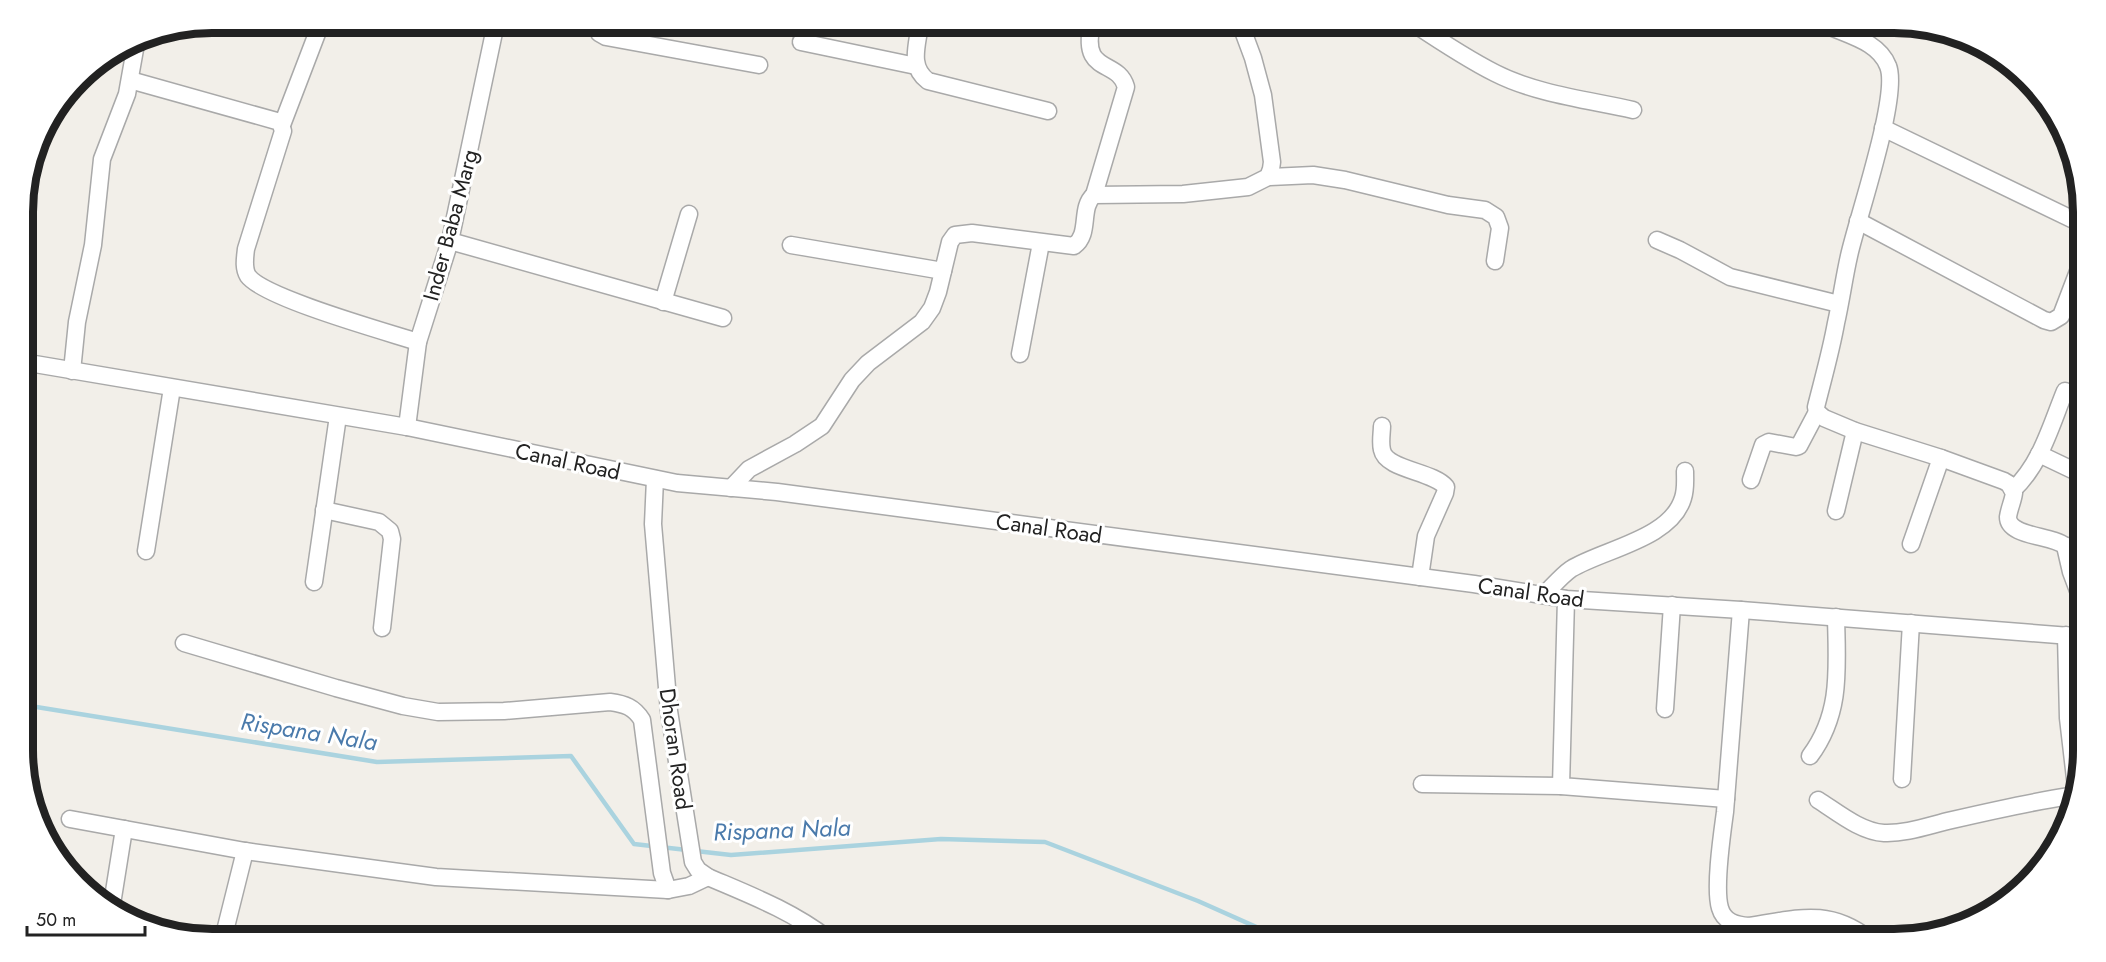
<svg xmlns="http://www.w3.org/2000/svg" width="2106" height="962" font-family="Jost,sans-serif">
	<rect width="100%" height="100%" fill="#f2efe9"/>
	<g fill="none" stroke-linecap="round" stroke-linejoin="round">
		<!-- stream -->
		<path stroke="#aad3df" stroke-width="4.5" d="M 24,705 L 377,762 L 571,756 L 634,844 L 731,855 L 941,839 L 1045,842 L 1198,901 L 1283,939"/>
		<!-- minor casing -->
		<g stroke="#a9a9a9" stroke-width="19">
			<g id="minor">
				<path d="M 596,23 L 599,33 L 606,37 L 759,65"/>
				<path d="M 920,23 C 918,44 908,66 928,81 L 1048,111"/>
				<path d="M 1092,23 C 1080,76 1118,58 1126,87 L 1094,195"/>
				<path d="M 1413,23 C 1437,39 1469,60 1495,73 C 1536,94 1589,100 1633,110"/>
				<path d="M 1822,23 C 1845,35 1878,40 1888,66 C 1900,95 1857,219 1849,256 C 1844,278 1841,301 1836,323 C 1831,351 1823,379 1816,407 L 1817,412 L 1824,418 L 1855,431 L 1941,458 L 2004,481 L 2009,484 L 2014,493 C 2013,501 2009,509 2008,517 C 2008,537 2052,535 2065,546 L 2071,572 L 2083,604"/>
				<path d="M 801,42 L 916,66"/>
				<path d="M 130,80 L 280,122 L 283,131 L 246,249 C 245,258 243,268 248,276 C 264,298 387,332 418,342"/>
				<path d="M 282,125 L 321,23"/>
				<path d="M 1883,128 L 2082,224"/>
				<path d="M 1268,177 L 1313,175 L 1345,180 L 1448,205 L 1485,210 L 1496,217 L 1500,228 L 1495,261"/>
				<path d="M 1858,221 L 2044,320 L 2051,322 L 2061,316 L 2082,261"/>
				<path d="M 1657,240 L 1680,250 L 1730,277 L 1839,304"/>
				<path d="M 450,241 L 723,318"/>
				<path d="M 791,245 L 943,271"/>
				<path d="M 663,302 L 689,214"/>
				<path d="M 1020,354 L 1041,243"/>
				<path d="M 23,362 L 407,427 L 677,483 L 777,492 L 1474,584 L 1566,599 L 1741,610 L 2083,637"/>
				<path d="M 72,371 L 77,322 L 93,245 L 102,159 L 127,94 L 137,38"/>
				<path d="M 1382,426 C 1382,433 1380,442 1382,450 C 1386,470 1433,471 1446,487 L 1445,493 L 1426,536 L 1420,577"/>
				<path d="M 407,427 L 418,342 L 450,241 L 496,23"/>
				<path d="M 2039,454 L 2083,475"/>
				<path d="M 655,479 L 653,524 L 669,711 L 693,862 L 698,870 L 708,877 C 750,895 792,911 828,939"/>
				<path d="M 1751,480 L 1763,445 L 1769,442 L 1796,447 L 1799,446 L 1817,412"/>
				<path d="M 731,488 L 749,469 L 795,444 L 822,426 L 852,380 L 868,363 L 922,322 L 932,308 L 938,292 L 950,242 L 955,235 L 972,233 L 1074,246 C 1091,234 1079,208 1094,195 L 1183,194 L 1248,187 L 1268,177 L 1271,169 L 1272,162 L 1263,95 L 1253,58 L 1240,23"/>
				<path d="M 2013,490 C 2041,464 2051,425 2065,391"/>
				<path d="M 324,510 L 379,522 L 390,531 L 392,539 L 382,628"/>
				<path d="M 1836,511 L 1855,431"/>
				<path d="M 1911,544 L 1941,458"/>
				<path d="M 2065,546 L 2083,548"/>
				<path d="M 146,551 L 172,388"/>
				<path d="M 314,582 L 338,416"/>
				<path d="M 1544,595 C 1553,586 1561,576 1571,569 C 1604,549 1671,539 1683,498 C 1686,489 1685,480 1685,471"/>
				<path d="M 1566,599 L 1561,786 L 1726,799"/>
				<path d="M 1741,610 C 1736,677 1731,744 1725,812 C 1722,834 1714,888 1720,908 C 1724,922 1736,925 1749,926 C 1797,919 1827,907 1869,939"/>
				<path d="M 2066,635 L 2068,718 L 2076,787"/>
				<path d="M 184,643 L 336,688 L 403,706 L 438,712 L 504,711 L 610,702 C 625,704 634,707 642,720 L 662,873 L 668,890"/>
				<path d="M 1665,709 L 1672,605"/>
				<path d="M 1810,756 C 1842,713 1837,668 1836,617"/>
				<path d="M 1902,779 L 1911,623"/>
				<path d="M 1422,784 L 1561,786"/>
				<path d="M 1818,800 C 1837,812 1861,832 1884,833 C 1906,834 1930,825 1952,820 C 1991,811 2030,802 2070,796 L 2075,791"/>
				<path d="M 70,819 L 245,851 L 436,877 L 668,890 L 689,886 L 708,877"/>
				<path d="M 112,904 L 124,829"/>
				<path d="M 223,939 L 245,851"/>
			</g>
		</g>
		<!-- minor -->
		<use href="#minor" stroke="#fff" stroke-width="16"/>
	</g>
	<g text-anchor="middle" stroke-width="6" stroke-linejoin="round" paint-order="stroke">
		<!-- street labels -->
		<g font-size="22" fill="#222" stroke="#fff">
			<text transform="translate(450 225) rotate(-75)" y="8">Inder Baba Marg</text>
			<text transform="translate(568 461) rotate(12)" y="8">Canal Road</text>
			<text transform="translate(1049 528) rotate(8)" y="8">Canal Road</text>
			<text transform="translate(1531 592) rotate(8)" y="8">Canal Road</text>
			<text transform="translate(676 749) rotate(82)" y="8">Dhoran Road</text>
		</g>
		<!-- water labels -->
		<g font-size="24" font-style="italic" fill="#4a7aab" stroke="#fff">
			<text transform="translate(309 732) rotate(9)" y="8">Rispana Nala</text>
			<text transform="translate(782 830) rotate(-2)" y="8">Rispana Nala</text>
		</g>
	</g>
	<!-- crop -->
	<path d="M0 0H2106V962H0ZM212 33H1894A179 179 0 0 1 2073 212V750A179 179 0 0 1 1894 929H212A179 179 0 0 1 33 750V212A179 179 0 0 1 212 33Z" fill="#fff" fill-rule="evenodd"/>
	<path fill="none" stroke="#222" stroke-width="8" d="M212 33H1894A179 179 0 0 1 2073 212V750A179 179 0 0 1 1894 929H212A179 179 0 0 1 33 750V212A179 179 0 0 1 212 33Z"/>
	<!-- scale -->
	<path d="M27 926v9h118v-9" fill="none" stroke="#222222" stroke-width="3"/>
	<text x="36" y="926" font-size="18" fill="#222222" stroke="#ffffff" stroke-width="4.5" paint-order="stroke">50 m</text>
</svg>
